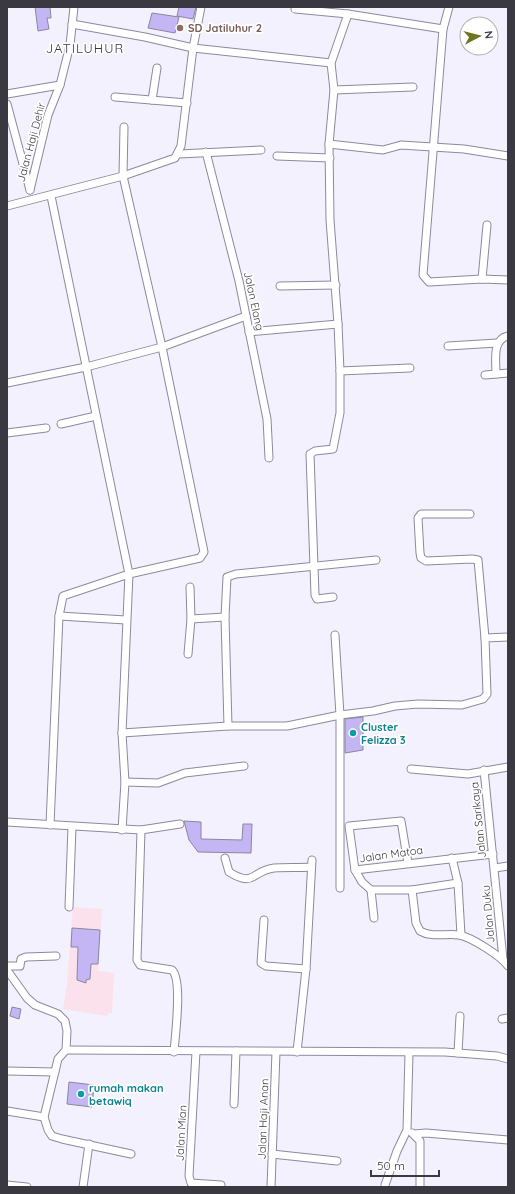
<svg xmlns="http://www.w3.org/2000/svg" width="515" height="1194" font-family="Quicksand,sans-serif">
	<rect width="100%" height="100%" fill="#f3f1fe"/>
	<!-- industrial -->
	<path fill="#fae1eb" d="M 73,907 L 102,909 L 98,971 L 114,973 L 112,1013 L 108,1013 L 107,1016 L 63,1009 L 67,985 Z"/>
	<!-- building -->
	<g fill="#c4b6f5" stroke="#8b879b">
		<path d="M 35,7 L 50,7 L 51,18 L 47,18 L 49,29 L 38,31 Z"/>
		<path d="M 179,7 L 196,7 L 193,19 L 177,16 Z"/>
		<path d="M 152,13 L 179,17 L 175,33 L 148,28 Z"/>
		<path d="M 363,717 L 363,750 L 345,753 L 345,719 Z"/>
		<path d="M 184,821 L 201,822 L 201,839 L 242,840 L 243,824 L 252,824 L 251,853 L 198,852 L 189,840 Z"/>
		<path d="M 72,928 L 100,930 L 98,964 L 91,964 L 90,979 L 86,980 L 86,983 L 77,980 L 78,947 L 71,947 Z"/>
		<path d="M 12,1007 L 21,1009 L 19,1019 L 10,1016 Z"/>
		<path d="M 69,1082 L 94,1085 L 92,1107 L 67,1104 Z"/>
	</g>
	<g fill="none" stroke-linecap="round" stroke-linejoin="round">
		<!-- minor casing -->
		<g stroke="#8d899d" stroke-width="9">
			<g id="minor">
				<path d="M 449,7 L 443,29 L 423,275 L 429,282 L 482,279 L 508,280"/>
				<path d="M 295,9 L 348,14 L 443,29"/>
				<path d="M 72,24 L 145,37 L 193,48 L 331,63 L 334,90 L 329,144 L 330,220 L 338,324 L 340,371 L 340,413 L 333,449 L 315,451 L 310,454 L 315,595 L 317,599 L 333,597"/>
				<path d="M 331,63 L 348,14"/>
				<path d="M 334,90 L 413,87"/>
				<path d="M 7,94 L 60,85"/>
				<path d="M 115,97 L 187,103"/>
				<path d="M 152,100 L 157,68"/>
				<path d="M 7,104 L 30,190"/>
				<path d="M 329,144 L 383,150 L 401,145 L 464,149 L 508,156"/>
				<path d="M 206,152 L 239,281 L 267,419 L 269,458"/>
				<path d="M 179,154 L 261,150"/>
				<path d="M 277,156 L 330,158"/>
				<path d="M 30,190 L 48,115 L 60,85 L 70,45 L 74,7"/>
				<path d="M 51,196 L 129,574 L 122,733 L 125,782 L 122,830"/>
				<path d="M 7,206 L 123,176 L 175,158 L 181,146 L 193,48 L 201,7"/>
				<path d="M 482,279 L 487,225"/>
				<path d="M 280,286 L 336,285"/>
				<path d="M 249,332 L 338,324"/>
				<path d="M 448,346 L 497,343"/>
				<path d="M 340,371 L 410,368"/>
				<path d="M 496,374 C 496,361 492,339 508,336"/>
				<path d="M 485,375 L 508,373"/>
				<path d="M 7,383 L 86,367 L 162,347 L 246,316"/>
				<path d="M 61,424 L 96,416"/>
				<path d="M 7,433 L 46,428"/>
				<path d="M 470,514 L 421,514 L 418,518 L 420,553 L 421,558 L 426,561 L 472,559 L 478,560 L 485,638"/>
				<path d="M 59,616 L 126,620"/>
				<path d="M 191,619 L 225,617"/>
				<path d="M 335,635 L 340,715 L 340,888"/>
				<path d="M 188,654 L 191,619 L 190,587"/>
				<path d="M 228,726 L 225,617 L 227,577 L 236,574 L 376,560"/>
				<path d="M 122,733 L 228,726 L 287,726 L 340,715 L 373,711 L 395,706 L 418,704 L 462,705 L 483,699 L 487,694 L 485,638 L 508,637"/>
				<path d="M 411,769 L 468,774 L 508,767"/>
				<path d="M 484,770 L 503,959"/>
				<path d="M 125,782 L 158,783 L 185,773 L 244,766"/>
				<path d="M 7,822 L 141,830 L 180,824"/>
				<path d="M 50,825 L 59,616 L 63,596 L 129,574 L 200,558 L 204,552 L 162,347 L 123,176 L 124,127"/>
				<path d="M 141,830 L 137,960 L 140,965 L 172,970 C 183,980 175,1036 174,1052"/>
				<path d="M 225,858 L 229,872 C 255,888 251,871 274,868 C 286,867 299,868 311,867"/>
				<path d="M 452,858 L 458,883 L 461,935"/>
				<path d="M 408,863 L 401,821 L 349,826 L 355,870 L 362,882 L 371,890 L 412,890 L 458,883"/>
				<path d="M 495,868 L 508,866"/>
				<path d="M 355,870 L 493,854"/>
				<path d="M 371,890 L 374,918"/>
				<path d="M 412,890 L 416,923 L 420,931 C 432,938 446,933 459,935 C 471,937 501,956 508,966"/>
				<path d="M 69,907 L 72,827"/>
				<path d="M 264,920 L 261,963 L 266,966 L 306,969"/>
				<path d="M 7,966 L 20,966 L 21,959 L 26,957 L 56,956"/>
				<path d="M 7,970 L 27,998 L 35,1005 L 58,1014 L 65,1021 L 67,1031 L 66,1050 L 58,1059 L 44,1117 L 48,1130 L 52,1136 L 62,1139 L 131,1154"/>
				<path d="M 502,1019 L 508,1018"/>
				<path d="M 66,1050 L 445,1052 L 497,1056 L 508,1059"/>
				<path d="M 196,1052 L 189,1176 L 191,1183 L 221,1185 L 221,1187"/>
				<path d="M 297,1052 L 306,969 L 312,860"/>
				<path d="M 458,1053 L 460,1016"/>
				<path d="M 7,1071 L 55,1072"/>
				<path d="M 234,1104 L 236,1051"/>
				<path d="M 7,1111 L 44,1117"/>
				<path d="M 412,1133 L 420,1141 L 420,1187"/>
				<path d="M 414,1134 L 426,1133 L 508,1140"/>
				<path d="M 272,1154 L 337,1161"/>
				<path d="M 7,1185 L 27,1187"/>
				<path d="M 385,1185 L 397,1151 L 407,1130 L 409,1053"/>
				<path d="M 83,1187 L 89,1144"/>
				<path d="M 271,1187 L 276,1052"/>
			</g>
		</g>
		<!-- minor -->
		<use href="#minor" stroke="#fff" stroke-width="7"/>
	</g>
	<!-- markers -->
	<circle fill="#8d6e63" stroke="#fff" stroke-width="1.5" cx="180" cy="28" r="4"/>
	<g fill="#0f9aa8" stroke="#fff" stroke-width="1.5">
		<circle cx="353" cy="733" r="4"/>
		<circle cx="81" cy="1094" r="4"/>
	</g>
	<g text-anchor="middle" stroke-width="3.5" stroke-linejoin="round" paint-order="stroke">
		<!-- education labels -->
		<g font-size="11" font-weight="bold" fill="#785e54" stroke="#fff" text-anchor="start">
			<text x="188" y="32">SD Jatiluhur 2</text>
		</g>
		<!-- street labels -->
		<g font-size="11" fill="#3a3841" stroke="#fff">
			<text transform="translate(31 142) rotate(-75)" y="4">Jalan Haji Dehir</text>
			<text transform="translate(254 301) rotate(78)" y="4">Jalan Elang</text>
			<text transform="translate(478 820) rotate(-96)" y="4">Jalan Sarikaya</text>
			<text transform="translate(391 854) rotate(-8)" y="4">Jalan Matoa</text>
			<text transform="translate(488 914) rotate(-95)" y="4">Jalan Duku</text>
			<text transform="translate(263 1119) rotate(-88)" y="4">Jalan Haji Anan</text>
			<text transform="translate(181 1133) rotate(-87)" y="4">Jalan Mian</text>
		</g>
		<!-- culture labels -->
		<g font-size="11" font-weight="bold" fill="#0d838f" stroke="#fff" text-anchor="start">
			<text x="361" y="731">Cluster<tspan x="361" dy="13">Felizza 3</tspan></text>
			<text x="89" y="1092">rumah makan<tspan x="89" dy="13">betawiq</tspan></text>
		</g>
		<!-- quarter labels -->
		<g font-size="13" letter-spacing="1" fill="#3a3841" stroke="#fff">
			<text x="85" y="53">JATILUHUR</text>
		</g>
	</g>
	<!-- border -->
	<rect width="515" height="1194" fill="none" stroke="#3a3841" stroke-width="16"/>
	<!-- north arrow -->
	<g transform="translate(479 36) rotate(83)"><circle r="19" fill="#ffffff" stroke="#b0afb3"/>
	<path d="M0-3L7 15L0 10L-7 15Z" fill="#6f751e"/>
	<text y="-6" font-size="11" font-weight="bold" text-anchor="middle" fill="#3a3841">N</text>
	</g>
	<!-- scale -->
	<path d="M371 1170v6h68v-6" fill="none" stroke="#3a3841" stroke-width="2"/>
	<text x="377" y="1170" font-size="12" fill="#3a3841" stroke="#ffffff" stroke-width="3" paint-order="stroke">50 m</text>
</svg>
